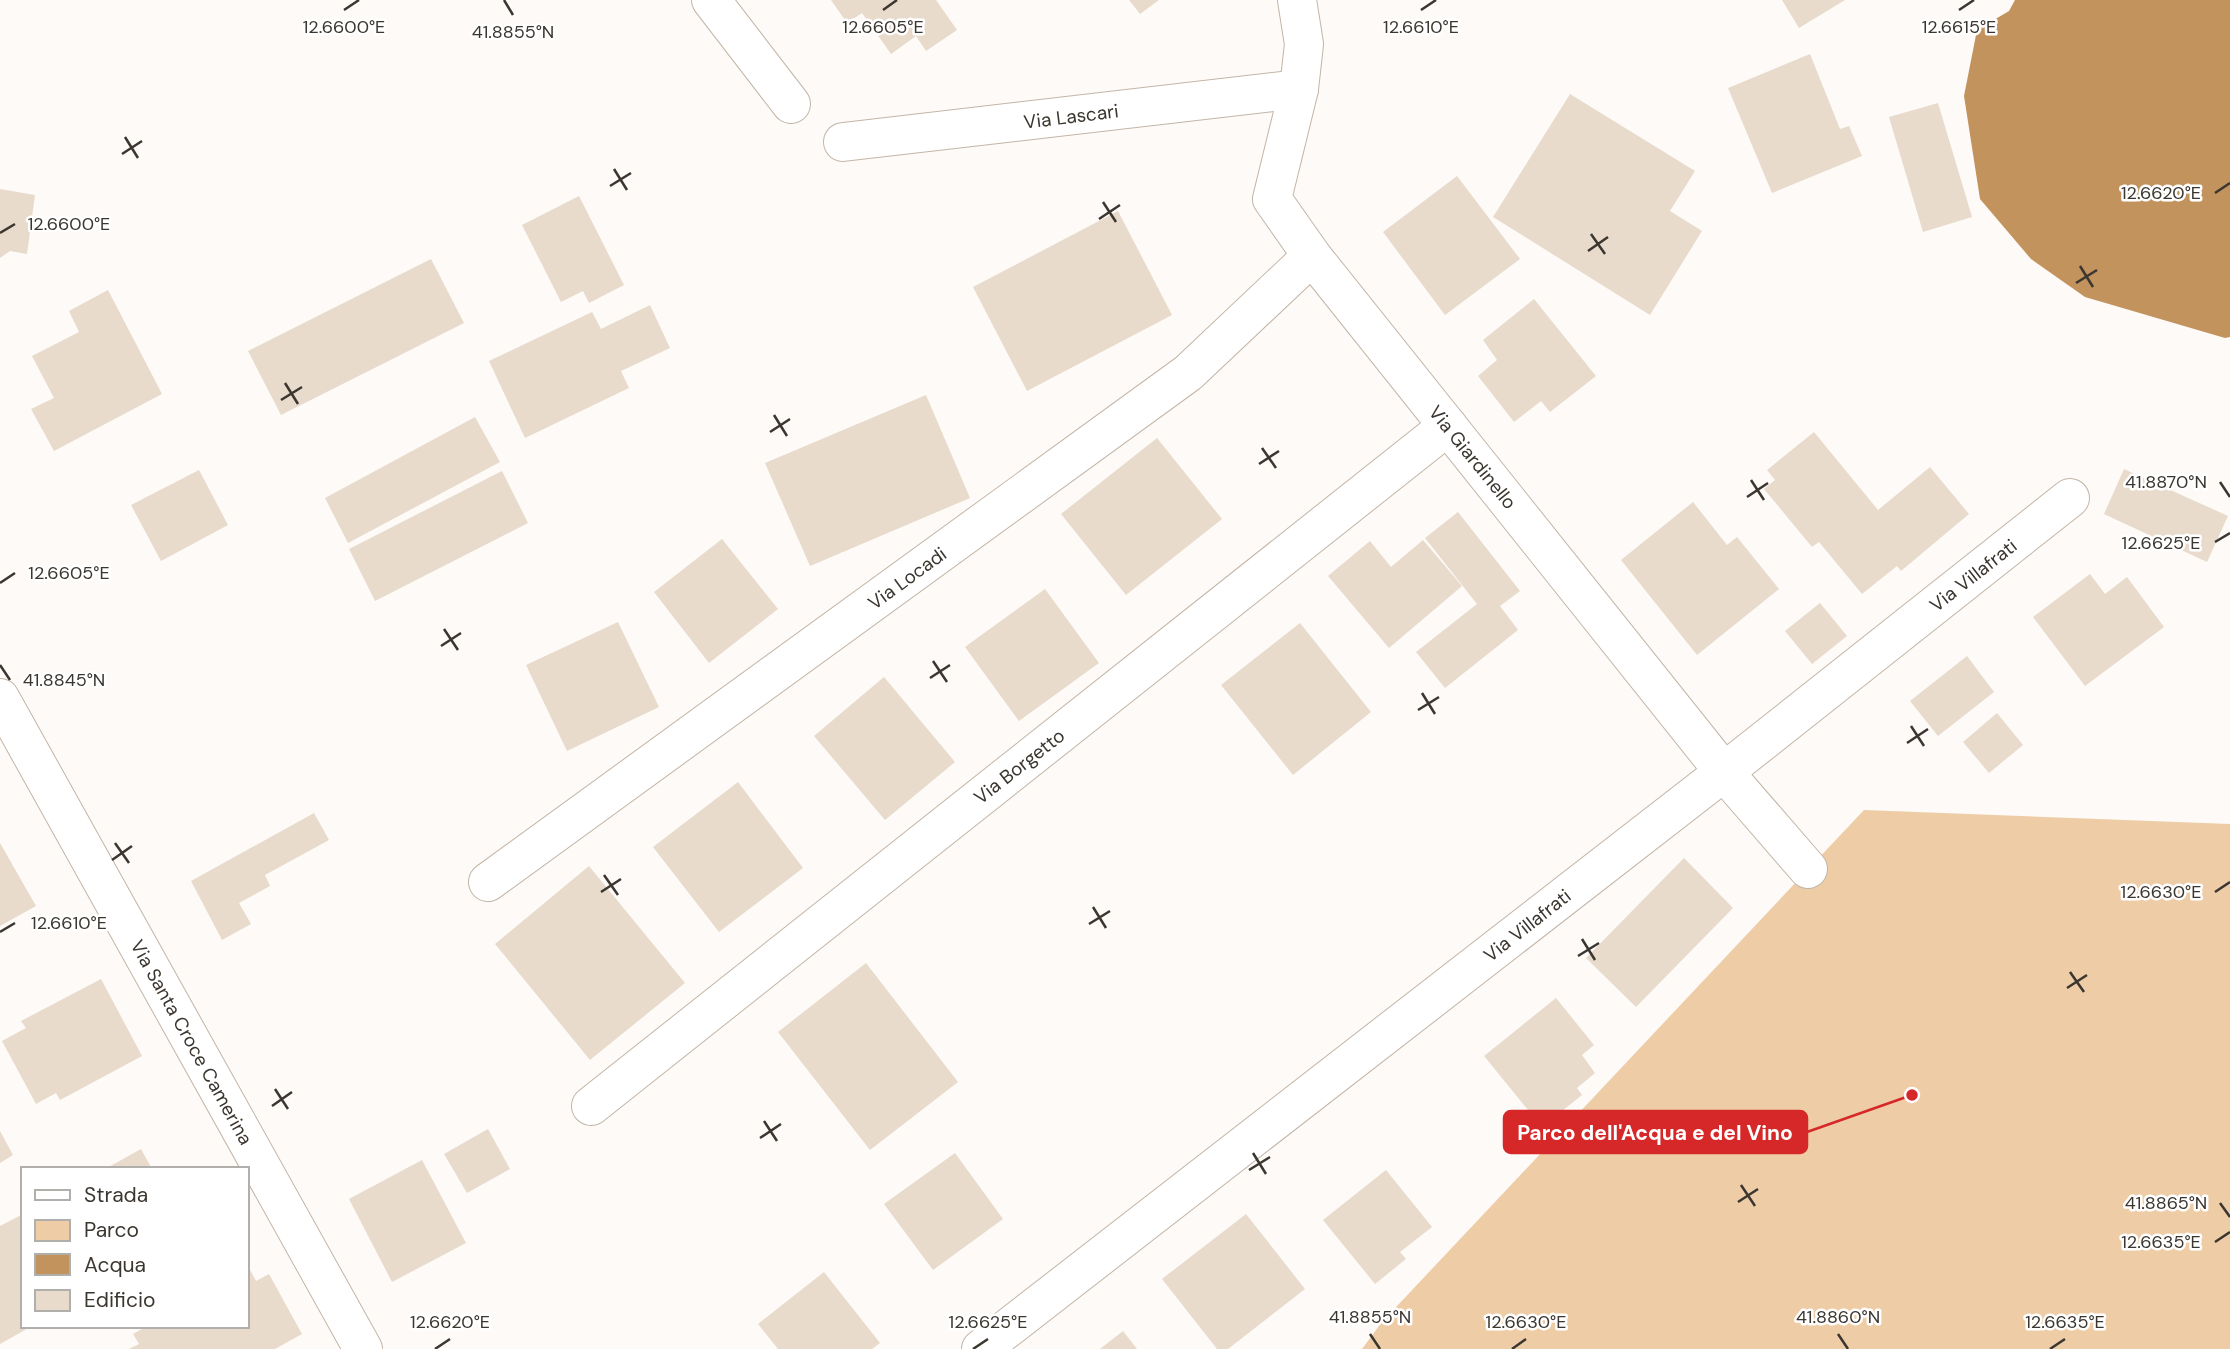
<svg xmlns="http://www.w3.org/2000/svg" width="2230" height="1349" font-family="'DM Sans',sans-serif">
	<rect width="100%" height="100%" fill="#fdfaf7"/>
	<!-- green -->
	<path fill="#eecca6" d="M 1864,810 L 2230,824 L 2230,1349 L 1362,1349 L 1382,1322 Z"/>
	<!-- water -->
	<path fill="#c2935d" d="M 2015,0 L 2230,0 L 2230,337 L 2225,338 L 2085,297 L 2031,259 L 1980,199 L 1964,96 L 1977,30 L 2009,11 Z"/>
	<!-- building -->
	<g fill="#e8dbcc">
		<path d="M 831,0 L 936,0 L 957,30 L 926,51 L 916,36 L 891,54 L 862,13 L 847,23 Z"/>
		<path d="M 1129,0 L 1159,0 L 1140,14 Z"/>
		<path d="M 1782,0 L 1845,0 L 1799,28 Z"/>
		<path d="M 1810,54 L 1840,129 L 1849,126 L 1862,156 L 1772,193 L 1728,88 Z"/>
		<path d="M 1570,94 L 1695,171 L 1670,211 L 1702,231 L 1650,315 L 1493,217 Z"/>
		<path d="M 1938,103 L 1972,217 L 1923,232 L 1889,117 Z"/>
		<path d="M 1457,176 L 1520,259 L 1445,315 L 1383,232 Z"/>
		<path d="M 0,189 L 35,195 L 27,254 L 10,251 L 0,258 Z"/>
		<path d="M 579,196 L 624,285 L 589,303 L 583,291 L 561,302 L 522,225 Z"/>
		<path d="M 1118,211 L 1172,315 L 1027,391 L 973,287 Z"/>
		<path d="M 431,259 L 464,323 L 281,415 L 248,351 Z"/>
		<path d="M 108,290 L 162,394 L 54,451 L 31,409 L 54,398 L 32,356 L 79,332 L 69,311 Z"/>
		<path d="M 1534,299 L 1596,376 L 1550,412 L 1541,401 L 1514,422 L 1478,376 L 1497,360 L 1483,340 Z"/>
		<path d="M 650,305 L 670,348 L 621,371 L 629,388 L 525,438 L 489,361 L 592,312 L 601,329 Z"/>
		<path d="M 926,395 L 970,498 L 810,566 L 765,463 Z"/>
		<path d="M 475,417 L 500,462 L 348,543 L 325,498 Z"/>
		<path d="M 1814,432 L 1878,510 L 1930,467 L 1969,514 L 1901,571 L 1897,566 L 1862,594 L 1819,542 L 1812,547 L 1764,489 L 1775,480 L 1767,470 Z"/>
		<path d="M 1157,438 L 1222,519 L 1126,595 L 1061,514 Z"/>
		<path d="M 2124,469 L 2228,516 L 2207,562 L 2104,514 Z"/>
		<path d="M 199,470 L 228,525 L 161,561 L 131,505 Z"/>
		<path d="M 502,471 L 528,523 L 375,601 L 349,549 Z"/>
		<path d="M 1693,502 L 1727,545 L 1737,537 L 1779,589 L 1697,655 L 1621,560 Z"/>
		<path d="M 1458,512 L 1520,591 L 1500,606 L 1518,630 L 1445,688 L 1416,652 L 1477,604 L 1425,538 Z"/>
		<path d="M 722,539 L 778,609 L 709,663 L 654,592 Z"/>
		<path d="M 1423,540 L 1462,586 L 1389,648 L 1328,576 L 1370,541 L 1391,567 Z"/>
		<path d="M 2090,574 L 2105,594 L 2127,577 L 2164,627 L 2085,686 L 2033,617 Z"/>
		<path d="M 1045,589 L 1099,663 L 1019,721 L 965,647 Z"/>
		<path d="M 1820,603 L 1847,636 L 1812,664 L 1785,631 Z"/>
		<path d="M 618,622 L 659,707 L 567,751 L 526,665 Z"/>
		<path d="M 1300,623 L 1371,712 L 1293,775 L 1221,685 Z"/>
		<path d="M 1967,656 L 1994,692 L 1938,736 L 1910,701 Z"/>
		<path d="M 884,677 L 955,762 L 885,820 L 814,736 Z"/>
		<path d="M 1997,713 L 2023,745 L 1989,773 L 1963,742 Z"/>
		<path d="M 738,782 L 803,868 L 719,932 L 653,847 Z"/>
		<path d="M 314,813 L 329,840 L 265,875 L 270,886 L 239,903 L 251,924 L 222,940 L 191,881 Z"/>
		<path d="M 0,843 L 36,906 L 0,926 Z"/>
		<path d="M 1684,858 L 1733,908 L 1636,1007 L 1586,958 Z"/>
		<path d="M 589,866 L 685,983 L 590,1060 L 495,944 Z"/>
		<path d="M 866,963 L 958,1082 L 870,1150 L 778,1032 Z"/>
		<path d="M 101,979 L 142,1056 L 60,1100 L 56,1093 L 36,1104 L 2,1041 L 26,1028 L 21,1021 Z"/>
		<path d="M 1556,998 L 1594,1045 L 1582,1055 L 1595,1073 L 1577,1088 L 1582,1095 L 1542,1127 L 1484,1056 Z"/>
		<path d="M 488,1129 L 510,1169 L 467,1193 L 444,1154 Z"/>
		<path d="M 0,1131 L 13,1155 L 0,1163 Z"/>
		<path d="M 141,1149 L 152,1169 L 105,1169 Z"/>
		<path d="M 955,1153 L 1003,1219 L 933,1270 L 884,1204 Z"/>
		<path d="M 422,1160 L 466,1243 L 392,1282 L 349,1199 Z"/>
		<path d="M 1386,1170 L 1432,1227 L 1400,1252 L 1406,1259 L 1375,1284 L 1323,1220 Z"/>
		<path d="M 23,1214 L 23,1326 L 32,1326 L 0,1344 L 0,1226 Z"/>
		<path d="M 1246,1214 L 1305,1289 L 1228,1349 L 1217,1349 L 1162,1279 Z"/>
		<path d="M 250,1270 L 256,1281 L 269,1274 L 302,1334 L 275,1349 L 129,1349 L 139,1344 L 133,1334 L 147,1326 L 247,1326 L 247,1272 Z"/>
		<path d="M 824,1272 L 880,1343 L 872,1349 L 778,1349 L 758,1324 Z"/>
		<path d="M 1123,1331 L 1137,1349 L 1100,1349 Z"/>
	</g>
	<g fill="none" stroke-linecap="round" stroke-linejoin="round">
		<!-- minor casing -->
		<g stroke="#c3b5a7" stroke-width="40">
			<g id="minor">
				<path d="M 711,0 L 791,104"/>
				<path d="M 1297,0 L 1304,44 L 1299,89 L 1272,199 L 1312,256 L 1724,772 L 1808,869"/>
				<path d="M 843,142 L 1299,89"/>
				<path d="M 0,698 L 363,1349"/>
				<path d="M 488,882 L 1188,373 L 1312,256"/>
				<path d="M 591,1106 L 1448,426"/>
				<path d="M 981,1349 L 1724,772 L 2070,498"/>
			</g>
		</g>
		<!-- minor -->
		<use href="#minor" stroke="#fff" stroke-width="38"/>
	</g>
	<!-- ticks -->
	<path fill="none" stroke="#3b3630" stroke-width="2.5" d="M 504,0 L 513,15M 344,10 L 359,0M 883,10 L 897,0M 1421,10 L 1436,0M 1959,10 L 1974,0M 125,137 L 138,158M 122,154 L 142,141M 614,169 L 627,190M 610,186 L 631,173M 2215,193 L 2230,183M 1103,202 L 1116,222M 1099,219 L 1120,205M 0,233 L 15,224M 1591,234 L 1605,254M 1588,251 L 1608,237M 2080,266 L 2093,287M 2076,283 L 2097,270M 285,383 L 298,404M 281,400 L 302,387M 774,415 L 787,436M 770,432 L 790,419M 1262,448 L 1276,468M 1259,464 L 1279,451M 1751,480 L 1764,500M 2220,482 L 2230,497M 1747,497 L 1768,483M 2215,542 L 2230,533M 0,583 L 15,573M 444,629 L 458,650M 441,646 L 461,633M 933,661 L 947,682M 0,665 L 10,680M 930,678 L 950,665M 1422,693 L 1435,714M 1418,710 L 1439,697M 1911,726 L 1924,746M 1907,743 L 1928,729M 115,843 L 129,863M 112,860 L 132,846M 604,875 L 618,895M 601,892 L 621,879M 2215,892 L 2230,882M 1093,907 L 1106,928M 1089,924 L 1110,911M 0,932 L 15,923M 1582,939 L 1595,960M 1578,956 L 1599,943M 2070,972 L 2084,992M 2067,988 L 2087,975M 275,1089 L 288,1109M 272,1106 L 292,1092M 764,1121 L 777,1141M 760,1138 L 781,1124M 1253,1153 L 1266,1174M 1249,1170 L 1270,1157M 1741,1185 L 1755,1206M 1738,1202 L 1758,1189M 2220,1203 L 2230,1217M 2215,1242 L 2230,1232M 1370,1334 L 1380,1349M 1838,1334 L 1848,1349M 435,1349 L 450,1339M 973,1349 L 988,1339M 1512,1349 L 1526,1339M 2050,1349 L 2065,1339"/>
	<g text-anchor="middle" stroke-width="5" stroke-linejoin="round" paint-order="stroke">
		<!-- street labels -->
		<g font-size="19" fill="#3b3630" stroke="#fff">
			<text transform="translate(1071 116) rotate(-7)" y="7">Via Lascari</text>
			<text transform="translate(1473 457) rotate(51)" y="7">Via Giardinello</text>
			<text transform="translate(1973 575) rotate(-38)" y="7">Via Villafrati</text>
			<text transform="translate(907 578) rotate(-36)" y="7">Via Locadi</text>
			<text transform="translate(1019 766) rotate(-38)" y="7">Via Borgetto</text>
			<text transform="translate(1527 925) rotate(-38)" y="7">Via Villafrati</text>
			<text transform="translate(192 1042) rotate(61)" y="7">Via Santa Croce Camerina</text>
		</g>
	</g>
	<g font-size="18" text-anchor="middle" fill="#3b3630" stroke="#fff" stroke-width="5" stroke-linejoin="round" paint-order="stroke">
		<text x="344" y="33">12.6600°E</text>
		<text x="883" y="33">12.6605°E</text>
		<text x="1421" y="33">12.6610°E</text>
		<text x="1959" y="33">12.6615°E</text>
		<text x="513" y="38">41.8855°N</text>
		<text x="2161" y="199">12.6620°E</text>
		<text x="69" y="230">12.6600°E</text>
		<text x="2166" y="488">41.8870°N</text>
		<text x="2161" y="549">12.6625°E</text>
		<text x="69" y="579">12.6605°E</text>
		<text x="64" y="686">41.8845°N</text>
		<text x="2161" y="898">12.6630°E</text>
		<text x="69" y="929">12.6610°E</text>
		<text x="2166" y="1209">41.8865°N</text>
		<text x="2161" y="1248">12.6635°E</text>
		<text x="1370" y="1323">41.8855°N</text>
		<text x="1838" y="1323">41.8860°N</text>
		<text x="450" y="1328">12.6620°E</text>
		<text x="988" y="1328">12.6625°E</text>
		<text x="1526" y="1328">12.6630°E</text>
		<text x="2065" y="1328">12.6635°E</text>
	</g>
	<!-- callouts -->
	<path fill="none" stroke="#d62828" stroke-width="2.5" d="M1912 1095L1807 1132"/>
	<circle fill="#d62828" stroke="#fff" stroke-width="2.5" cx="1912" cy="1095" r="7"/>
	<rect fill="#d62828" stroke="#d62828" stroke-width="2.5" x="1504" y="1111" width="303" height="42" rx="7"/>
	<g font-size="21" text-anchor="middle" font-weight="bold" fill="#fff">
		<text x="1655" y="1140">Parco dell'Acqua e del Vino</text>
	</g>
	<!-- legend -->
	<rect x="21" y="1167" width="228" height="161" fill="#ffffff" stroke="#b1afac" stroke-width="2"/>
	<rect x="35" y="1190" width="35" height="10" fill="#ffffff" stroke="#b1afac" stroke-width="2"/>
	<text x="84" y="1202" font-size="21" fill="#3b3630">Strada</text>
	<rect x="35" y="1220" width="35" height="21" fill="#eecca6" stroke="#b1afac" stroke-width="2"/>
	<text x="84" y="1237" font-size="21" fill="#3b3630">Parco</text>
	<rect x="35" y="1254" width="35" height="21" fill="#c2935d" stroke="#b1afac" stroke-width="2"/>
	<text x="84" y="1272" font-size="21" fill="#3b3630">Acqua</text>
	<rect x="35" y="1290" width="35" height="21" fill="#e8dbcc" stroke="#b1afac" stroke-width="2"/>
	<text x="84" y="1307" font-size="21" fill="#3b3630">Edificio</text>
</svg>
